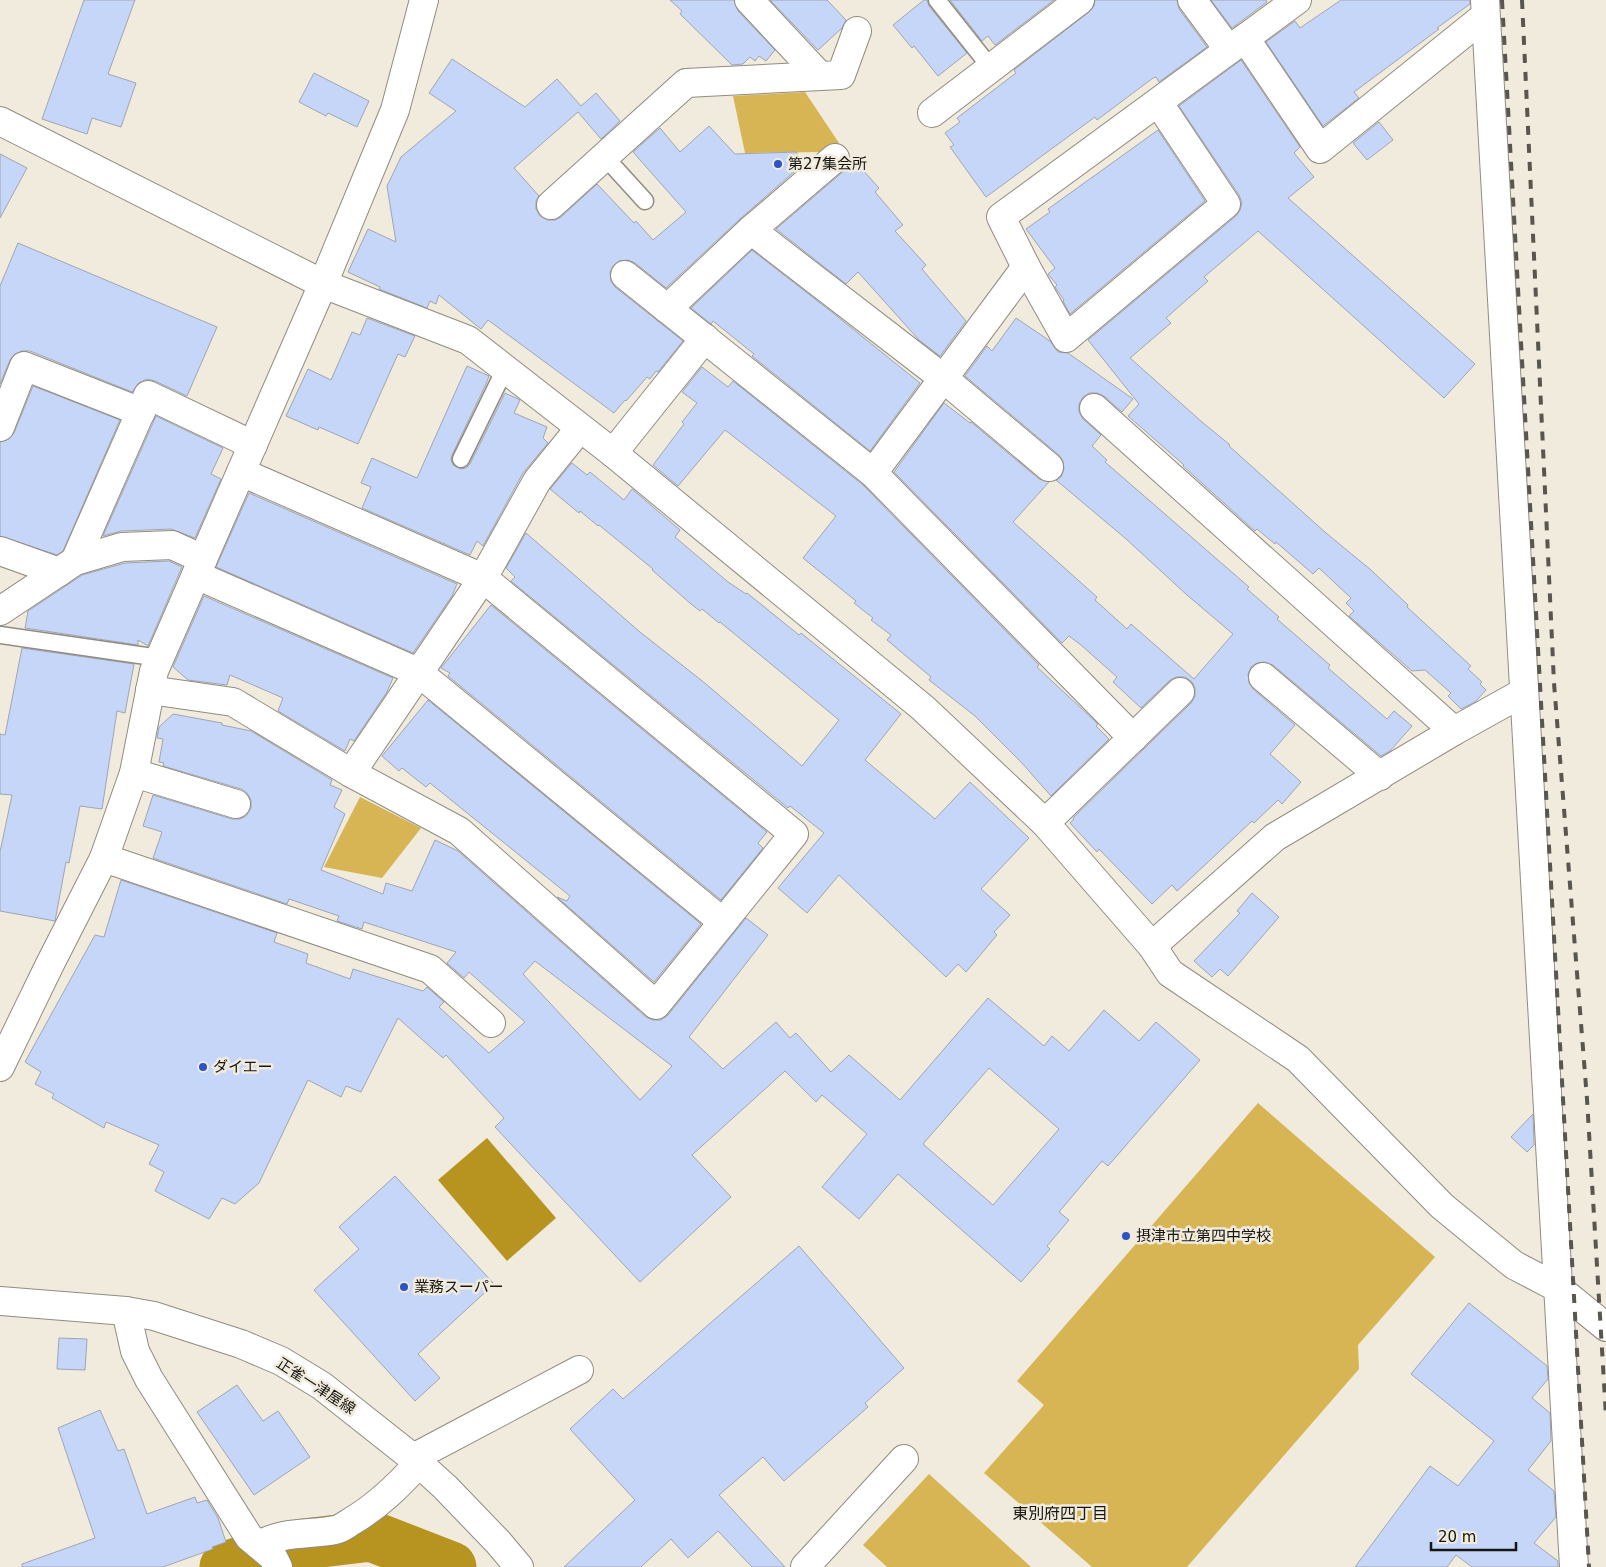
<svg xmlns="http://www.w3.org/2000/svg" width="1606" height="1567" font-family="'DejaVu Sans','Noto Sans JP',sans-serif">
	<rect width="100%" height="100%" fill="#f0ebdd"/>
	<!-- green -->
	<g fill="#d7b554">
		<path d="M 805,92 L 839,143 L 826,152 L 745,153 L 733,96 Z"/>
		<path d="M 360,797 L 421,828 L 382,878 L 324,867 Z"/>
		<path d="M 1258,1103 L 1435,1257 L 1358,1345 L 1359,1369 L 1187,1567 L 1092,1567 L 984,1473 L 1044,1405 L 1017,1381 Z"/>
		<path d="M 929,1474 L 1031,1567 L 887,1567 L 863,1545 Z"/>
	</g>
	<!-- water -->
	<path fill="#b79320" d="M 487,1138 L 556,1218 L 507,1261 L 438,1180 Z"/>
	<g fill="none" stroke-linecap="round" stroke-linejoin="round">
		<!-- river -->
		<path stroke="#b79320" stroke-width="51" d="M 225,1567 L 281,1549 L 304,1544 L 371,1536 L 451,1567"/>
	</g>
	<!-- building -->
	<g fill="#c6d6f9" stroke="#a0a5b2" fill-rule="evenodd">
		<path d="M 84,0 L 135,0 L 108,74 L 136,83 L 121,127 L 92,118 L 87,134 L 42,119 Z"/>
		<path d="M 670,0 L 734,0 L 738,11 L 775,50 L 766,61 L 759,56 L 755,61 L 750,57 L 743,64 L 732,65 L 680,14 L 682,11 Z"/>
		<path d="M 770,0 L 827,0 L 846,20 L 842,28 L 818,50 Z"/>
		<path d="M 924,0 L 927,0 L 929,6 L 967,53 L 938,76 L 914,46 L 912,48 L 893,25 Z"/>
		<path d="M 950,0 L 1054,0 L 995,45 L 988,36 L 982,41 Z"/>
		<path d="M 1095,0 L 1177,0 L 1179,9 L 1207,47 L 1159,82 L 1156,77 L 1153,78 L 1097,120 L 1095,117 L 986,197 L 950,147 L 954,145 L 945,133 L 960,122 L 957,118 L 1016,73 L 1014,70 L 1089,12 L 1094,6 Z"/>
		<path d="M 1211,0 L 1266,0 L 1267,2 L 1232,28 Z"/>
		<path d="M 1341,0 L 1470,0 L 1470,4 L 1437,28 L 1439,29 L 1354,92 L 1359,98 L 1323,126 L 1266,42 L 1295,21 L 1300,28 Z"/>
		<path d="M 452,59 L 525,107 L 557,79 L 581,106 L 596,93 L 620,121 L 601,139 L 578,112 L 514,168 L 539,196 L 536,201 L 536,209 L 540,216 L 547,220 L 555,220 L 561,217 L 597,184 L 634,223 L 636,221 L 653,240 L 686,212 L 633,152 L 660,128 L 680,152 L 709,126 L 735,154 L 797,152 L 796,170 L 740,219 L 666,288 L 635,263 L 628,260 L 619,261 L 613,266 L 610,273 L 611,281 L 615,287 L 683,341 L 658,372 L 656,371 L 650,379 L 647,377 L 626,401 L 625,400 L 614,413 L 488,320 L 481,329 L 439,295 L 436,304 L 430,301 L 427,308 L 379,289 L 380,287 L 348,272 L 368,229 L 396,242 L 387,186 L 401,157 L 456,111 L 429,93 Z"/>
		<path d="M 1241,60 L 1300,147 L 1294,153 L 1314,177 L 1288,198 L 1475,364 L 1444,398 L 1258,231 L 1204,277 L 1208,281 L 1166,318 L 1171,323 L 1130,358 L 1202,422 L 1230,445 L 1229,446 L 1326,533 L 1371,570 L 1408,605 L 1407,607 L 1471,666 L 1468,669 L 1482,682 L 1480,684 L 1486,690 L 1475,702 L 1461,709 L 1448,696 L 1451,693 L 1425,670 L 1412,671 L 1349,616 L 1354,611 L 1346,603 L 1351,598 L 1319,568 L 1313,574 L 1276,542 L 1275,544 L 1257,529 L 1255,531 L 1183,466 L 1184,465 L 1128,416 L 1139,404 L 1088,340 L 1236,216 L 1240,210 L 1242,203 L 1239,195 L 1179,106 Z"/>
		<path d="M 314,73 L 369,101 L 357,127 L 328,113 L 326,116 L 299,102 Z"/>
		<path d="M 1379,122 L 1393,140 L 1367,160 L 1353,143 Z"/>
		<path d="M 1158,130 L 1205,201 L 1070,314 L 1063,301 L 1064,300 L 1055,287 L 1057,285 L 1048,274 L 1055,268 L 1026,229 L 1050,212 L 1048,209 Z"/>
		<path d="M 0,154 L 27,168 L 0,218 Z"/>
		<path d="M 851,157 L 879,188 L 875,192 L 903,225 L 895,231 L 926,265 L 922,269 L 966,321 L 940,356 L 919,340 L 858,272 L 846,284 L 776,229 L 845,170 L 850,164 Z"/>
		<path d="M 18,243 L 217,327 L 187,396 L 155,381 L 147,379 L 139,383 L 132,392 L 30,351 L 22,351 L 15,354 L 10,360 L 0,384 L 0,286 Z"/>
		<path d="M 752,250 L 833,313 L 920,383 L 870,451 L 752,356 L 754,354 L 713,321 L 711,324 L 691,308 Z"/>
		<path d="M 367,318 L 415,336 L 405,357 L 398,354 L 358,444 L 319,427 L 318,430 L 286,416 L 308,369 L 331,380 L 352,332 L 360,335 Z"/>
		<path d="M 1016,318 L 1050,341 L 1058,352 L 1068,353 L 1133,399 L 1122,412 L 1104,396 L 1097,393 L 1089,393 L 1083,397 L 1079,404 L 1079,412 L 1083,419 L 1101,435 L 1092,446 L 1107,460 L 1105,462 L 1249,587 L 1247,589 L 1279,617 L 1277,619 L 1330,665 L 1328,668 L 1387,719 L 1394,711 L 1412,726 L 1390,751 L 1381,756 L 1273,665 L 1265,662 L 1257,663 L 1251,667 L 1248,674 L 1249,683 L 1253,689 L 1295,725 L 1270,754 L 1301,782 L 1282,804 L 1278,800 L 1254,823 L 1252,821 L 1177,891 L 1172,885 L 1152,904 L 1099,849 L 1097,852 L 1070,823 L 1074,819 L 1073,818 L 1191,703 L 1195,696 L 1195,688 L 1192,682 L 1185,677 L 1176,677 L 1169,681 L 1141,708 L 1113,682 L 1117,677 L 1081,645 L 1069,636 L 1062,643 L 894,472 L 944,403 L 970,423 L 971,422 L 1039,479 L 1049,482 L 1013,522 L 1097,597 L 1095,600 L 1127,629 L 1131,624 L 1194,679 L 1233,634 L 1187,595 L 1125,538 L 1056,480 L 1061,477 L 1064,469 L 1063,461 L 1059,455 L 965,376 L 987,346 L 992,351 Z"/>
		<path d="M 467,366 L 489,376 L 486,384 L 452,455 L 451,460 L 453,465 L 461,469 L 466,468 L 470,464 L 505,393 L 520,400 L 514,413 L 547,427 L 543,438 L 548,443 L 523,473 L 483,546 L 477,541 L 470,555 L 362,508 L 371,487 L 361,483 L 372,458 L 417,478 Z"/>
		<path d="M 702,367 L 728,387 L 733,381 L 863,485 L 1039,665 L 1037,667 L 1098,724 L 1096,726 L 1109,739 L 1051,796 L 1021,762 L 975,716 L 929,680 L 931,677 L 887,640 L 891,635 L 871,620 L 873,618 L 854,603 L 856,601 L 803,558 L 836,516 L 725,430 L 678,486 L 653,465 L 684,424 L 682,422 L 697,403 L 682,392 Z"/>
		<path d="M 33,386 L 120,420 L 63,551 L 57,555 L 0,536 L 0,442 L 9,439 L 14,433 Z"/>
		<path d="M 156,416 L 223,448 L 211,474 L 221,479 L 195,538 L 171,529 L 121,531 L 103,536 Z"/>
		<path d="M 572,463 L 587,475 L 590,472 L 624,500 L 632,489 L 680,530 L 675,537 L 728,582 L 746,594 L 747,593 L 799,635 L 801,633 L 901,714 L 865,760 L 935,819 L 970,782 L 1029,838 L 981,889 L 1010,915 L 994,932 L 997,935 L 966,972 L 958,964 L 946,977 L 839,875 L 807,913 L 778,888 L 824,833 L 790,806 L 788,808 L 511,581 L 515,577 L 506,568 L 526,533 L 640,632 L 706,684 L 802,766 L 839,720 L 720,622 L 719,623 L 702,609 L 700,611 L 691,604 L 652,570 L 653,569 L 599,525 L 598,526 L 580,511 L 579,513 L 550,489 Z"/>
		<path d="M 249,493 L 457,584 L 452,596 L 413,653 L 216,567 Z"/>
		<path d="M 169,561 L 182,567 L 148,646 L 138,640 L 138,645 L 25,628 L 28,611 L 82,575 L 125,563 Z"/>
		<path d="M 204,596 L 393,678 L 387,692 L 354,741 L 350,739 L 345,751 L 278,711 L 283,698 L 230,675 L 227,685 L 188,680 L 173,667 Z"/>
		<path d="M 491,605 L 767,832 L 758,843 L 763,848 L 721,900 L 448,676 L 450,673 L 441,668 Z"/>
		<path d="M 22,648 L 134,664 L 125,713 L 117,711 L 102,809 L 80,806 L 69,863 L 66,862 L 55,921 L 0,911 L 0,852 L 12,795 L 0,794 L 0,734 L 5,735 Z"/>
		<path d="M 428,700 L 701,924 L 654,982 L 557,897 L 567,901 L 570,896 L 430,783 L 426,787 L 402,768 L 399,771 L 382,756 Z"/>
		<path d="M 173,714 L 222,723 L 222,725 L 251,731 L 332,780 L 330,785 L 342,790 L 334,807 L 345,814 L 321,870 L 383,894 L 386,883 L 412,891 L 435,840 L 458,851 L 646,1017 L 653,1020 L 661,1020 L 668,1015 L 746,918 L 768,935 L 689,1037 L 723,1069 L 776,1022 L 790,1038 L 796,1033 L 831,1072 L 849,1055 L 900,1100 L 988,998 L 1044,1046 L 1052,1036 L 1069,1051 L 1104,1010 L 1139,1041 L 1156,1022 L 1200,1060 L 1108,1166 L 1102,1161 L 1059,1212 L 1069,1220 L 1047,1246 L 1050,1249 L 1021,1282 L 898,1174 L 859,1219 L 822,1187 L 867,1134 L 822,1095 L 816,1102 L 785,1071 L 692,1155 L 731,1197 L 640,1282 L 495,1127 L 504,1118 L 446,1055 L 443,1058 L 398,1018 L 361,1092 L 346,1086 L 341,1097 L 308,1080 L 259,1183 L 235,1204 L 222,1198 L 209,1219 L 155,1191 L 164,1172 L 149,1164 L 159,1145 L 106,1122 L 104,1128 L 52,1098 L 54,1094 L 35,1084 L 41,1072 L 25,1062 L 95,935 L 104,937 L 121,880 L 277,933 L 274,942 L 308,954 L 306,963 L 350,979 L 353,969 L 423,991 L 427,987 L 444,1002 L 439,1007 L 489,1053 L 525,1022 L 469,972 L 464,978 L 447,963 L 456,952 L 364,922 L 362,929 L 337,921 L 339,916 L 289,899 L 287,904 L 153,858 L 162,832 L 143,826 L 153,795 L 232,819 L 240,819 L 246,816 L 251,808 L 251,800 L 247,793 L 241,789 L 163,766 L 164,763 L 159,762 L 163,739 L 157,738 L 159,727 ZM 535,961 L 672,1066 L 640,1100 L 523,974 ZM 989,1068 L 1059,1129 L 993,1205 L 923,1144 Z"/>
		<path d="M 1252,893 L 1279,917 L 1228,976 L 1220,969 L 1212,977 L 1194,961 L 1240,913 L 1237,911 Z"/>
		<path d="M 1533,1114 L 1534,1145 L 1527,1152 L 1511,1137 Z"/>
		<path d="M 395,1176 L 494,1284 L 418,1354 L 440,1378 L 415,1401 L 314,1290 L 359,1249 L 339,1227 Z"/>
		<path d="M 799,1246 L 904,1368 L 865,1403 L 868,1407 L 784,1481 L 763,1457 L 719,1495 L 785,1567 L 752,1567 L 718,1531 L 688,1558 L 671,1539 L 641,1567 L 564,1567 L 635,1500 L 570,1429 L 613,1389 L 623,1399 Z"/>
		<path d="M 1469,1303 L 1547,1366 L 1548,1379 L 1532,1398 L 1550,1413 L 1551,1441 L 1528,1470 L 1554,1491 L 1556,1517 L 1534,1543 L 1558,1561 L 1558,1567 L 1472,1567 L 1456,1555 L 1447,1567 L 1355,1567 L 1430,1466 L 1458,1486 L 1494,1441 L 1411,1374 Z"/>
		<path d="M 59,1338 L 87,1339 L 85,1370 L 57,1369 Z"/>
		<path d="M 237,1385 L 263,1421 L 278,1411 L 310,1457 L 254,1495 L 197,1412 Z"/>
		<path d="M 100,1410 L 118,1451 L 124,1449 L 147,1514 L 195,1497 L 197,1503 L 207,1500 L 218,1518 L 226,1542 L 212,1547 L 213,1549 L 163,1567 L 22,1567 L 22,1564 L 95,1538 L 58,1428 Z"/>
	</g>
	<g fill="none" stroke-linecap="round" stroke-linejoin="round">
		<!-- service casing -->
		<g stroke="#918c80" stroke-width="19">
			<g id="service">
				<path d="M 937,0 L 991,68"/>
				<path d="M 605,157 L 645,201"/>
				<path d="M 461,459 L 505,369"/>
				<path d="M 0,635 L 160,658"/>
			</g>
		</g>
		<!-- minor casing -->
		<g stroke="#918c80" stroke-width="30">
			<g id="minor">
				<path d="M 749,0 L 820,76"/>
				<path d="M 1192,0 L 1229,50"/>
				<path d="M 1485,0 L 1574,1567"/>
				<path d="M 1245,38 L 1320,149 L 1485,16"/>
				<path d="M 1158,102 L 1226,204 L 1066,338 L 1026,267 L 1001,217 L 1297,0"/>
				<path d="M 932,113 L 1080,0"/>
				<path d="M 0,121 L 323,284 L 468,340 L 613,453 L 923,708 L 1045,823 L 1152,946 L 1170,973 L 1298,1059 L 1442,1206 L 1514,1265 L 1558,1288 L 1606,1327"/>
				<path d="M 551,205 L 686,83 L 841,75 L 857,31"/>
				<path d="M 751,230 L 943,378 L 1049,467"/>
				<path d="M 625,275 L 873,473 L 1133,738"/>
				<path d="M 667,309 L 751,230 L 835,158"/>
				<path d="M 1094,408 L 1454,731 L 1524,692"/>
				<path d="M 0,427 L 24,366 L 141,412"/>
				<path d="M 613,453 L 705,338"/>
				<path d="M 873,473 L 1026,267"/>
				<path d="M 0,551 L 59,572"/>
				<path d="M 75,561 L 148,395 L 253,445"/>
				<path d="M 196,575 L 418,672 L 723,922"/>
				<path d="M 0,611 L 75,561 L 122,547 L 172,545 L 203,559"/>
				<path d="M 1263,677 L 1380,776"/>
				<path d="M 150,690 L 233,702 L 351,773 L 459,831 L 656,1005 L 794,834 L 483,578 L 241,472"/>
				<path d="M 134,773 L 236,804"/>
				<path d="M 351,773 L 483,578 L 537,481 L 580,428"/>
				<path d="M 1045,823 L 1180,692"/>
				<path d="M 104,858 L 430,969 L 491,1023"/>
				<path d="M 1152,946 L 1275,837 L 1454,731"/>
				<path d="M 126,1311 L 135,1351 L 149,1379 L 249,1537 L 273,1557 L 278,1567"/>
				<path d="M 413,1458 L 579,1370"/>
				<path d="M 259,1545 C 283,1531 309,1535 335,1530 C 341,1529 347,1524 352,1521 C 378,1506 399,1485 419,1463"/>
				<path d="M 805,1567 L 904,1459"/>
			</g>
		</g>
		<!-- tertiary casing -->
		<g stroke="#918c80" stroke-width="30">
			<path id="tertiary" d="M 0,1067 L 49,966 L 104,858 L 134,773 L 154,671 L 323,284 L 395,110 L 424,0"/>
		</g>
		<!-- secondary casing -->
		<g stroke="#918c80" stroke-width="30">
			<path id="secondary" d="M 0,1301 L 126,1311 L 154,1316 L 241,1344 L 281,1361 L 322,1386 L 413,1458 L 445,1487 L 498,1542 L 519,1567"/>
		</g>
		<!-- service -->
		<use href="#service" stroke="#fff" stroke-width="16"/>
		<!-- minor -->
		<use href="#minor" stroke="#fff" stroke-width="28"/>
		<!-- tertiary -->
		<use href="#tertiary" stroke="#fff" stroke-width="28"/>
		<!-- secondary -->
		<use href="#secondary" stroke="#fff" stroke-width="28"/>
		<!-- rail -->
		<g stroke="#58564e" stroke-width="4" stroke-dasharray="9 9" stroke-linecap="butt">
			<path d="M 1502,0 L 1589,1567"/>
			<path d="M 1522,0 L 1554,683 L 1587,1099 L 1606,1416"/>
		</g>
	</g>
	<!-- markers -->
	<g fill="#2c54c3" stroke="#f0ebdd" stroke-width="2">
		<circle cx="778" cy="164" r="5"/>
		<circle cx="203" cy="1067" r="5"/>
		<circle cx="1126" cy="1236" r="5"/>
		<circle cx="404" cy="1287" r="5"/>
	</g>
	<g text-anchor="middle" stroke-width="5" stroke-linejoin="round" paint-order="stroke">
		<!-- poi labels -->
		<g font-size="15" fill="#171611" stroke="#f0ebdd" text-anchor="start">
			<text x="788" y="169">第27集会所</text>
			<text x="213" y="1072">ダイエー</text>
			<text x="1136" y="1241">摂津市立第四中学校</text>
			<text x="414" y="1292">業務スーパー</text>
		</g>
		<!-- street labels -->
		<g font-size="15" fill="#171611" stroke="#f0ebdd">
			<text transform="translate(316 1386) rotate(33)" y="5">正雀一津屋線</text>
		</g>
		<!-- neighbourhood labels -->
		<g font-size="16" fill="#171611" stroke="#f0ebdd">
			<text x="1060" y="1519">東別府四丁目</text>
		</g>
	</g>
	<!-- scale -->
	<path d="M1431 1542v8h85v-8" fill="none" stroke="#171611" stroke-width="2.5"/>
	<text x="1438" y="1542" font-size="15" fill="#171611" stroke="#f0ebdd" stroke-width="4" paint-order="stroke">20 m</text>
</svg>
